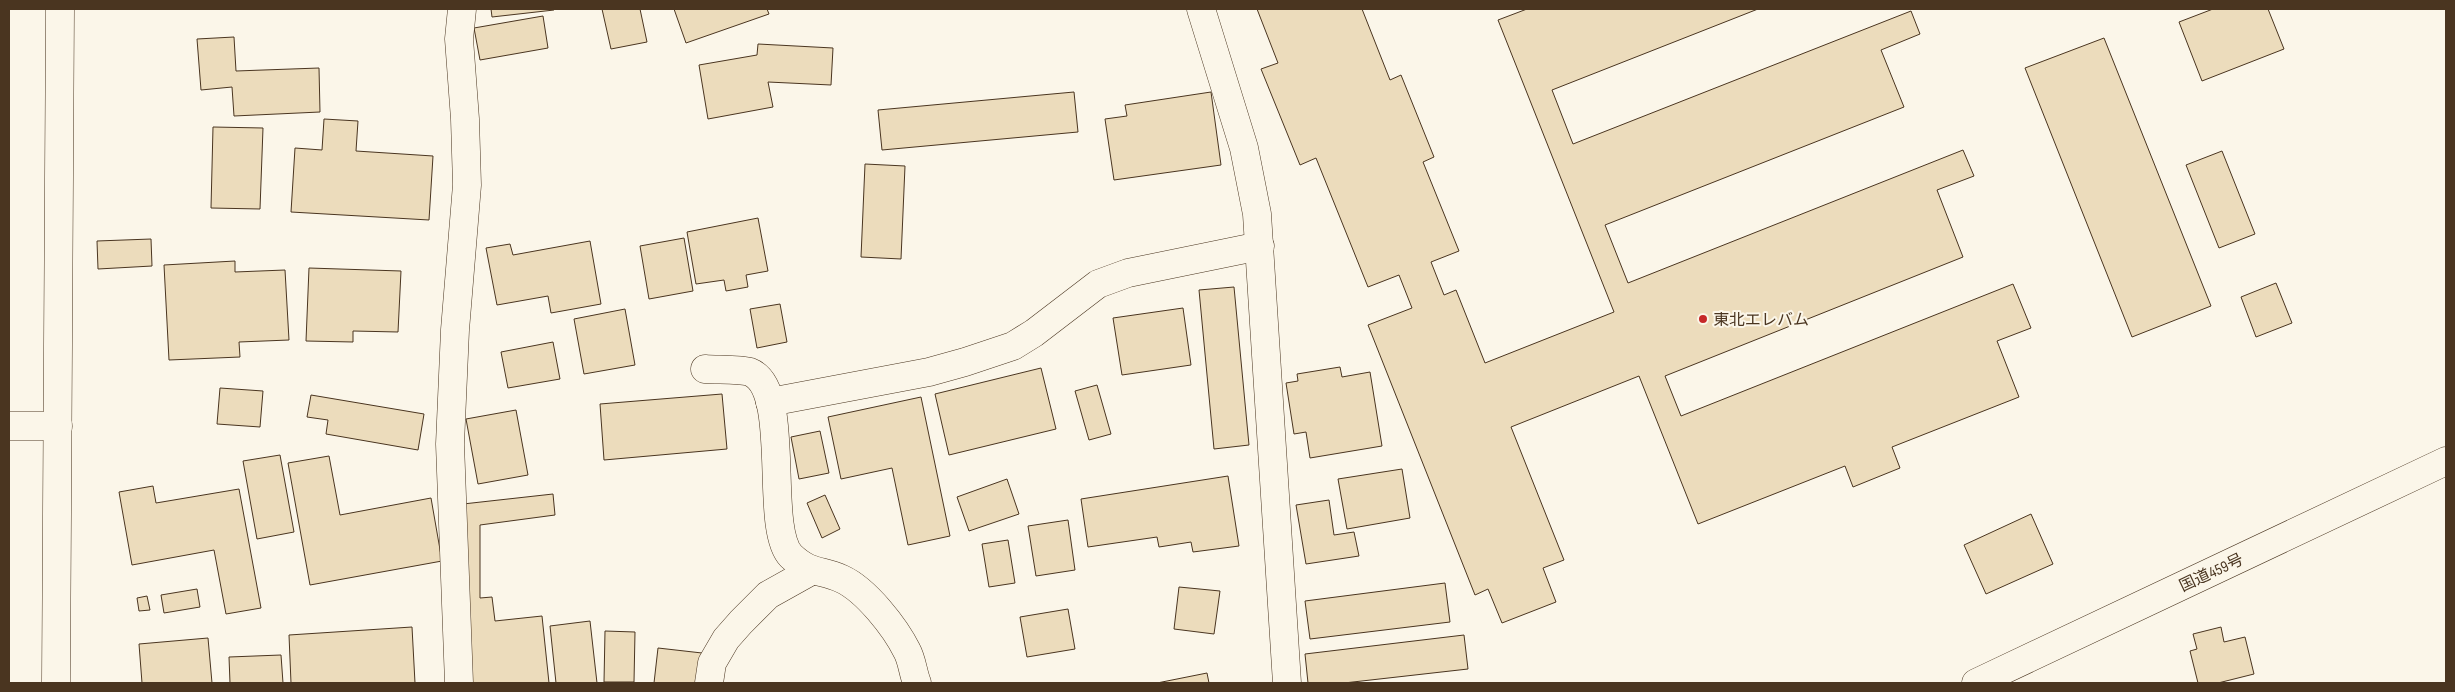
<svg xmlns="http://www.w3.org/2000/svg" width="2455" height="692" font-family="'Sofia Sans Condensed','Noto Sans JP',sans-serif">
	<rect width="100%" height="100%" fill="#fbf6e9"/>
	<!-- building -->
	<g fill="#ecdcbc" stroke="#4a3520">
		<path d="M 491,9 L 554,9 L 554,10 L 492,17 Z"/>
		<path d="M 602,9 L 640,9 L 647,42 L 611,49 Z"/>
		<path d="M 674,9 L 767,9 L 769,14 L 686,43 Z"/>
		<path d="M 1257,9 L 1362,9 L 1390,80 L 1401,75 L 1434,157 L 1423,162 L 1459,251 L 1431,262 L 1444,295 L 1456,290 L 1485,363 L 1614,312 L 1498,20 L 1527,9 L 1758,9 L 1552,90 L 1573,144 L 1911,11 L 1920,34 L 1881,50 L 1904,107 L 1605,225 L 1628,283 L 1963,150 L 1974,176 L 1937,190 L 1963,257 L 1665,376 L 1681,416 L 2013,284 L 2031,328 L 1997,341 L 2019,397 L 1892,447 L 1900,468 L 1853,487 L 1845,466 L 1698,524 L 1639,376 L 1511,427 L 1564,560 L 1543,568 L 1556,602 L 1502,623 L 1488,589 L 1475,595 L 1368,325 L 1412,308 L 1399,275 L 1368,287 L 1316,158 L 1300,165 L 1261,69 L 1278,63 Z"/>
		<path d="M 2213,9 L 2268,9 L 2284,49 L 2202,81 L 2179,22 Z"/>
		<path d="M 543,16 L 548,48 L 480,60 L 474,28 Z"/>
		<path d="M 234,37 L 236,71 L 319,68 L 320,112 L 234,116 L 232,87 L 201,90 L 197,39 Z"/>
		<path d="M 2104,38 L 2211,306 L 2132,337 L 2025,68 Z"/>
		<path d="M 758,44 L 833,48 L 831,85 L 768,82 L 773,107 L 708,119 L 699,65 L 757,55 Z"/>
		<path d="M 1074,92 L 1078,132 L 882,150 L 878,110 Z"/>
		<path d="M 1211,92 L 1221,165 L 1114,180 L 1105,119 L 1127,116 L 1125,105 Z"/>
		<path d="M 324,119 L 358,121 L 356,151 L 433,156 L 429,220 L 291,212 L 295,148 L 322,150 Z"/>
		<path d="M 213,127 L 263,128 L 260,209 L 211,208 Z"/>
		<path d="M 2222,151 L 2255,234 L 2219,248 L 2186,165 Z"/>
		<path d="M 865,164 L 905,166 L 901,259 L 861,257 Z"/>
		<path d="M 758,218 L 768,271 L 746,275 L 748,287 L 726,291 L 724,280 L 696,284 L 687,232 Z"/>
		<path d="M 684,238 L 693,291 L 649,299 L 640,246 Z"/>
		<path d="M 151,239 L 152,266 L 98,269 L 97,241 Z"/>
		<path d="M 590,241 L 601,304 L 551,313 L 548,296 L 497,305 L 486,248 L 510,244 L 513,255 Z"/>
		<path d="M 235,261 L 235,272 L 285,270 L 289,340 L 239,342 L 240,357 L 169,360 L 164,265 Z"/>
		<path d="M 309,268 L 401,271 L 398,332 L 353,331 L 353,342 L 306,341 Z"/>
		<path d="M 2276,283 L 2292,323 L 2256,337 L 2241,297 Z"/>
		<path d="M 1234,287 L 1249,445 L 1214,449 L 1199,290 Z"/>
		<path d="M 780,304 L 787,342 L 757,348 L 750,309 Z"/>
		<path d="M 1183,308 L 1191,365 L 1122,375 L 1113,318 Z"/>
		<path d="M 625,309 L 635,365 L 584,374 L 574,319 Z"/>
		<path d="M 553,342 L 560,379 L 508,388 L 501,352 Z"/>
		<path d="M 1340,367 L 1342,377 L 1370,372 L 1382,446 L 1310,458 L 1306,432 L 1294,434 L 1286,383 L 1298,381 L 1297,374 Z"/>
		<path d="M 1041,368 L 1056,429 L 949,455 L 935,394 Z"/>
		<path d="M 1097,385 L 1111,434 L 1089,440 L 1075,391 Z"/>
		<path d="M 220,388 L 263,391 L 260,427 L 217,424 Z"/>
		<path d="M 722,394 L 727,449 L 604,460 L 600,404 Z"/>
		<path d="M 311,395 L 424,414 L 418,450 L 326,434 L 328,420 L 307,417 Z"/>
		<path d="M 921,397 L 950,536 L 908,545 L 892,468 L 841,479 L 828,417 Z"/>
		<path d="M 516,410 L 528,475 L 478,484 L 466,419 Z"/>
		<path d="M 820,431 L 829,473 L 799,479 L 791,437 Z"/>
		<path d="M 280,455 L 294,532 L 257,539 L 243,461 Z"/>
		<path d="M 329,456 L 340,515 L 431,498 L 442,561 L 310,585 L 288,463 Z"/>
		<path d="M 1402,469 L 1410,518 L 1347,529 L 1338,479 Z"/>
		<path d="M 1228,476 L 1239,546 L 1193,552 L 1191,542 L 1159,547 L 1157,537 L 1088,547 L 1081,499 Z"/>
		<path d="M 1007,479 L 1019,514 L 969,531 L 957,497 Z"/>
		<path d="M 153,486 L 156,503 L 239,489 L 261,608 L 226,614 L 214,550 L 132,565 L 119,492 Z"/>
		<path d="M 553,494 L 555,515 L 480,525 L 480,598 L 492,597 L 495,621 L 542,616 L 549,683 L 468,683 L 463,504 Z"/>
		<path d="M 825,495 L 840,529 L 822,538 L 807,503 Z"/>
		<path d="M 1329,500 L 1334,535 L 1354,532 L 1359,556 L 1306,564 L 1296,505 Z"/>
		<path d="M 2031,514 L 2053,564 L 1986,594 L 1964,545 Z"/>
		<path d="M 1068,520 L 1075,570 L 1036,576 L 1028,526 Z"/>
		<path d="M 1008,540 L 1015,583 L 989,587 L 982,544 Z"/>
		<path d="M 1445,583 L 1450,622 L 1310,639 L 1305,601 Z"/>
		<path d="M 1179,587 L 1220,591 L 1214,634 L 1174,629 Z"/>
		<path d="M 197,589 L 200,607 L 164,613 L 161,595 Z"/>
		<path d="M 147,596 L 150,610 L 139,611 L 137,598 Z"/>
		<path d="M 1068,609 L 1075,649 L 1027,657 L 1020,617 Z"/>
		<path d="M 590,621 L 597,683 L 556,683 L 550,626 Z"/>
		<path d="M 412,627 L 415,683 L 291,683 L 289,635 Z"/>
		<path d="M 2221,627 L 2224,642 L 2245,637 L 2254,674 L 2218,683 L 2198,683 L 2190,651 L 2197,649 L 2193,634 Z"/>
		<path d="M 605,631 L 635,632 L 634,682 L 604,682 Z"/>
		<path d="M 1464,635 L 1468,669 L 1344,683 L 1308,683 L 1305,654 Z"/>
		<path d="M 208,638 L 212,683 L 142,683 L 139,644 Z"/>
		<path d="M 658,648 L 702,653 L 699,683 L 654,683 Z"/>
		<path d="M 281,655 L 283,683 L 230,683 L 229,657 Z"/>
		<path d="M 1207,673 L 1209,683 L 1157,683 Z"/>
	</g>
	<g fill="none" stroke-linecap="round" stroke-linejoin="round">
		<!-- minor casing -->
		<g stroke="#4a3520" stroke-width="29">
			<g id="minor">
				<path d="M 1201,9 L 1244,148 L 1257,214 L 1287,683"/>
				<path d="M 705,369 C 716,370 740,369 750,372 C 793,389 763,527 791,556 C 811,575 821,569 842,579 C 866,590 895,627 907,651 C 912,660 913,673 917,683"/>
				<path d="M 770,402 L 929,372 L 965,362 L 1013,346 L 1034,333 L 1098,284 L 1128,273 L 1260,246"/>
				<path d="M 9,426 L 58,426"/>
				<path d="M 56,683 L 60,9"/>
				<path d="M 459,683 L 450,444 L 455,330 L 467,185 L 465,119 L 459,39 L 462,9"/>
				<path d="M 709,683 L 712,663 L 726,639 L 741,622 L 768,595 L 811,571"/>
			</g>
		</g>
		<!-- highway casing -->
		<g stroke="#4a3520" stroke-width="29">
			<path id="highway" d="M 1976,683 L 2446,461"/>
		</g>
		<!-- minor -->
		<use href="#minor" stroke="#fbf6e9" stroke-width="28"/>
		<!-- highway -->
		<use href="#highway" stroke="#fbf6e9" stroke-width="28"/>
	</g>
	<!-- markers -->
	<circle fill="#c62828" stroke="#fbf6e9" stroke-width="2" cx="1703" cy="319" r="5"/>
	<g text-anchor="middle" stroke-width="4" stroke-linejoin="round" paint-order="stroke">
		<!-- poi labels -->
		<g font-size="16" fill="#4a3520" stroke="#fbf6e9" text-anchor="start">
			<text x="1713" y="325">東北エレバム</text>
		</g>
		<!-- street labels -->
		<g font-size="16" fill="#4a3520" stroke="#fbf6e9">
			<text transform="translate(2211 572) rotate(-25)" y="6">国道459号</text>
		</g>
	</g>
	<!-- border -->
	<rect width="2455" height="692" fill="none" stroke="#4a3520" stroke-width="20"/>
</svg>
